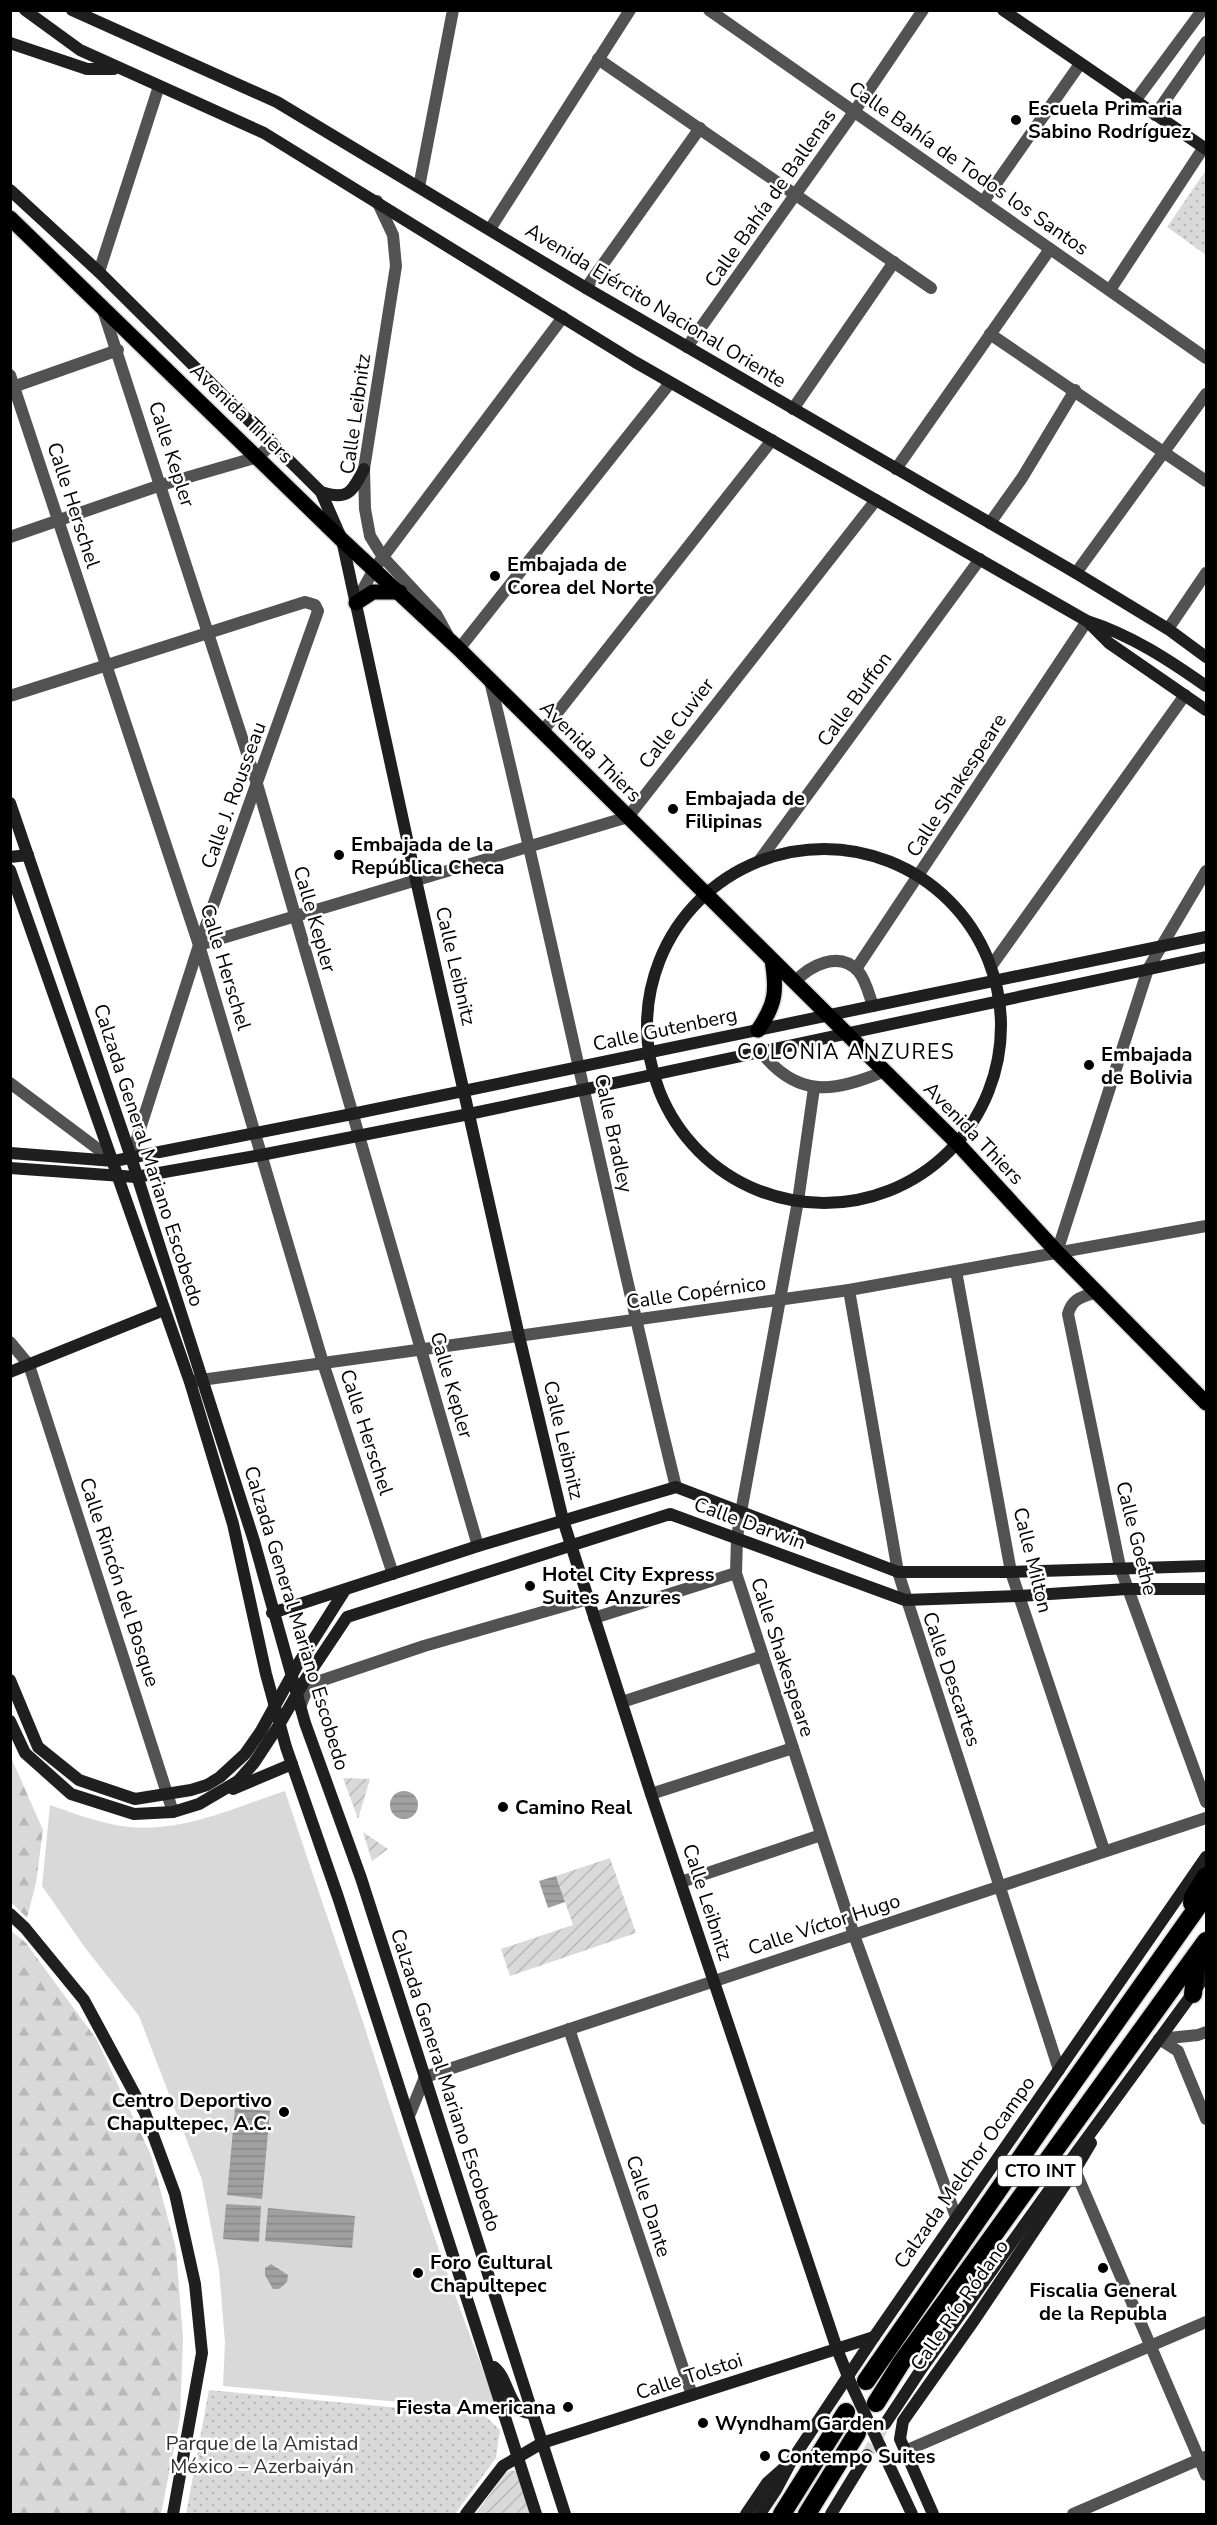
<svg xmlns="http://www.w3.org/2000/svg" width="1217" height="2525" font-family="'Nunito Sans',sans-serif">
	<defs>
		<pattern id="forest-firs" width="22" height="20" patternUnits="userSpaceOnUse" patternTransform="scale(1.5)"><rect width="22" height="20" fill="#d9d9d9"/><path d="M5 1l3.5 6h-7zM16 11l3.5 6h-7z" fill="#b8b8b8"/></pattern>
		<pattern id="park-dots" width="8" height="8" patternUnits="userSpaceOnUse" patternTransform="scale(1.5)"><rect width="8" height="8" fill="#d9d9d9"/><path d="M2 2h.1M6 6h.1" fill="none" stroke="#b8b8b8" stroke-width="1.8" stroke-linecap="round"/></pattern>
		<pattern id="garden-furrows" width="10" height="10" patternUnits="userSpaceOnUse" patternTransform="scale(1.5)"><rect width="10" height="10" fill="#d9d9d9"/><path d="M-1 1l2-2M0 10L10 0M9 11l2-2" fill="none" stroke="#b8b8b8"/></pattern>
		<pattern id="water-rules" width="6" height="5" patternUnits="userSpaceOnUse" patternTransform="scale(1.5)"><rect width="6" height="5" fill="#a0a0a0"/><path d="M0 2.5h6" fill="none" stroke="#888"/></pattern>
	</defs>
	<rect width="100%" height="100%" fill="#fff"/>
	<!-- grass -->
	<path fill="#d9d9d9" d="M 285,1791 C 314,1880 346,1969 375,2059 C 413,2177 453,2295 499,2411 L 223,2386 L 225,2342 L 219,2269 L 202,2180 L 139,2016 L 86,1949 L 42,1886 L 50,1805 C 70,1812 91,1820 111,1824 C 172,1838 229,1809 285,1791 Z"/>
	<!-- forest -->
	<g fill="url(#forest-firs)">
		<path d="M 10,1755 L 43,1830 L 36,1883 L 27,1918 L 11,1902 Z"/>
		<path d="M 10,1930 L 26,1943 L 97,2040 L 151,2155 L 176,2249 L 183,2338 L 180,2418 L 161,2514 L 11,2514 Z"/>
	</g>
	<!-- park -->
	<g fill="url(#park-dots)">
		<path d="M 1206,170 L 1206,255 L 1167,227 Z"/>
		<path d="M 209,2390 L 485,2416 L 500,2430 L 496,2458 L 455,2514 L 186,2514 Z"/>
	</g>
	<!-- garden -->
	<g fill="url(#garden-furrows)">
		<path d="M 343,1778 L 370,1779 L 358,1819 Z"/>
		<path d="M 363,1832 L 388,1849 L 372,1861 Z"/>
		<path d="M 610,1858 L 636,1933 L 510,1976 L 501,1949 L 573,1925 L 556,1876 Z"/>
		<path d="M 512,2470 L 517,2472 L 531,2514 L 475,2514 L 506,2473 Z"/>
	</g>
	<!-- water -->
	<g fill="url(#water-rules)">
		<circle cx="404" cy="1805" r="14"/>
		<path d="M 556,1876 L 565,1902 L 548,1908 L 539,1881 Z"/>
		<path d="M 235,2108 L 270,2111 L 262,2199 L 227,2195 Z"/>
		<path d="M 226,2204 L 261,2206 L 259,2242 L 223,2239 Z"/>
		<path d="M 268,2208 L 355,2216 L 352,2248 L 265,2241 Z"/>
		<path d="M 271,2264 L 288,2275 L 287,2282 L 279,2289 L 273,2289 L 265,2275 L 265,2268 Z"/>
	</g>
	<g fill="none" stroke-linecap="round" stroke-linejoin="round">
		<!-- secondary-tunnel -->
		<path stroke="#d9d9d9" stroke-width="12" stroke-dasharray="12 6" stroke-linecap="butt" d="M 867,2455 L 885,2424"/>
		<!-- primary casing -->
		<g stroke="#dbdbdb" stroke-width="18">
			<g id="primary">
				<path d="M 10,218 L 342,540 L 459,649 L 958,1144 L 1057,1252 L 1206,1403"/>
				<path d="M 356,603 L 373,592 L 400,592"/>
				<path d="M 758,1030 C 776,1004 777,990 772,960"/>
			</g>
		</g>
		<!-- highway casing -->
		<g stroke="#dbdbdb" stroke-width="21">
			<g id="highway">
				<path d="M 1192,1903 L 1193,1897 L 1206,1876"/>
				<path d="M 1193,1994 L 1196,1967 L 1204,1956"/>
				<path d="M 866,2381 L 1058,2104 L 1206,1895"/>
				<path d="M 876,2403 L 901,2363 L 1206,1941"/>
				<path d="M 782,2514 L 846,2412"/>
				<path d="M 807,2514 L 857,2433"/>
			</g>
		</g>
		<!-- street -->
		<g stroke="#525252" stroke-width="12">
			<path d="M 709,10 L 1206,358"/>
			<path d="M 598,59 L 931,288"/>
			<path d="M 1135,101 L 1201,12"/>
			<path d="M 1155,115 L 1206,42"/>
			<path d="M 419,187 L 453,10"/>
			<path d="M 377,201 L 393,235 L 396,266 L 364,469 L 365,509 L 370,536 L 383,557 L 436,614 L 447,634"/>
			<path d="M 983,202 L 1080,64"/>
			<path d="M 490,229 L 630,10"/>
			<path d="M 99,272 L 159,86"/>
			<path d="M 586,288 L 700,128"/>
			<path d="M 1110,290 L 1204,147"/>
			<path d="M 103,310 L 257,784 L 478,1546"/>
			<path d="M 990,334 L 1206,481"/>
			<path d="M 687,347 L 854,112 L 923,10"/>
			<path d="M 10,375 L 199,945 L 323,1363 L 393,1574"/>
			<path d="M 10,388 L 118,350"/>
			<path d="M 793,409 L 894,262"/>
			<path d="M 896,469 L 1050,249"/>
			<path d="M 990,523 L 1022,478 L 1075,390"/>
			<path d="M 10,537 L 161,485 L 258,457 L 273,443"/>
			<path d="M 1076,573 L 1206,394"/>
			<path d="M 356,602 L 374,569 L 563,317"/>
			<path d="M 1168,629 L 1206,573"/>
			<path d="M 459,649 L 670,383"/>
			<path d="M 490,681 C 555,949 610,1219 676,1487"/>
			<path d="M 10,696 L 305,602 L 315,605 L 318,611 L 199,945 L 131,1157"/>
			<path d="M 542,732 L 772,440"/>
			<path d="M 759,861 L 980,559"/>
			<path d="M 199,945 L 628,817 L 876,500"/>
			<path d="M 992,965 L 1185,695"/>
			<path d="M 856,969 L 1087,621"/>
			<path d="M 795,982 C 809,966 839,950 858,971 C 866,980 869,995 873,1006"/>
			<path d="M 761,1052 C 798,1099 835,1092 885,1071"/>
			<path d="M 10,1083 L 114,1161"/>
			<path d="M 814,1088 L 798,1201 L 741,1512 L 737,1538 L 736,1573 L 854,1935 L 956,2217"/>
			<path d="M 1057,1252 L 1148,969 L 1206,871"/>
			<path d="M 956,1271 L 1011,1572 L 1104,1850"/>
			<path d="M 849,1290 L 898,1572 L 1059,2070"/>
			<path d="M 1097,1292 C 1082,1297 1072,1298 1068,1314 L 1120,1567 L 1206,1802"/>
			<path d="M 10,1342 L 29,1365 L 173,1812"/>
			<path d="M 194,1381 L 849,1290 L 1206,1226"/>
			<path d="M 594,1618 L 736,1573"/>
			<path d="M 622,1702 L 763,1656"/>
			<path d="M 300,1707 L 306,1692 L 314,1683 L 424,1646 L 588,1599"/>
			<path d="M 651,1794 L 793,1748"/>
			<path d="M 681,1882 L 821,1835"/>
			<path d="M 569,2029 L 692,2395"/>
			<path d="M 1159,2039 L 1178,2051 L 1206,2119"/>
			<path d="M 1159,2039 L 1198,2035 L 1206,2032"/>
			<path d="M 409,2116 L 425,2077 L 1206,1818"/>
			<path d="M 1075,2170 L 1206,2475"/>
			<path d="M 905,2451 L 1206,2322"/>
			<path d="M 1073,2514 L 1205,2457"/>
		</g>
		<!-- secondary -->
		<g stroke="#1f1f1f" stroke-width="12">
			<path d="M 25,10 L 80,50 L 264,133 L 635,362 L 1087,621 C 1131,635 1169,660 1206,686"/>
			<path d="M 72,10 L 277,102 L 586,288 L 1076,573 L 1168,629 L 1206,657"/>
			<path d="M 1003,10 L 1206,149"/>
			<path d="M 10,43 L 87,69 L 114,69"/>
			<path d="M 10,190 L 99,272 L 321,492 L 342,540 L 416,880 L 519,1336 L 563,1520 L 651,1794 L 837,2349 L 851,2384"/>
			<path d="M 321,492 C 348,501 352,492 364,469"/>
			<path d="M 1090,624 L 1109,643 L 1206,710"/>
			<path d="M 10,803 L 131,1157 L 254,1541 L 305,1723 L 361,1878 L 565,2514"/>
			<circle cx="824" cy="1026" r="177"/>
			<path d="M 10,857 L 28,855"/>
			<path d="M 10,870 L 190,1382 L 233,1524 L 266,1674 L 286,1747 L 338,1897 L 536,2514"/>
			<path d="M 10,1153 L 114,1161 L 352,1114 L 1206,937"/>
			<path d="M 10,1168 L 136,1177 L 261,1155 L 469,1114 L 1206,957"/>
			<path d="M 10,1372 L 164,1310"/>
			<path d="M 272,1613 L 478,1546 L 676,1487 L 898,1572 L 1011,1572 L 1206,1566"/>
			<path d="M 10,1680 L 38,1747 L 79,1780 L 135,1799 L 191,1790 L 207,1785 L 220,1777 L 245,1754 L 261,1731 L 298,1664 L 345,1590"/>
			<path d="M 10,1721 L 25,1753 L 71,1794 L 134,1814 L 173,1812 L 199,1804 L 238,1781 L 254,1763 L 279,1725 L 305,1680 L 347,1617 L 670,1514 L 905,1600 L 1019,1596 L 1127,1589 L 1206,1589"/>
			<path d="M 233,1789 L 292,1764"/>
			<path d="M 10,1914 L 25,1928 L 84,2000 L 145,2113 L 175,2194 L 195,2284 L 202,2353 L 173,2514"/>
			<path d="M 494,2367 C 510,2379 508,2415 533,2413"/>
			<path d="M 885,2424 L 922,2368 L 1068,2164 L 1206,1975"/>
			<path d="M 880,2446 L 912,2514"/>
			<path d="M 466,2514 L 503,2466 L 542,2443 L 874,2337"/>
			<path d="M 746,2514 L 767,2483 L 785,2467"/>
			<path d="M 760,2514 L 776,2490 L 792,2460 L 874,2337 L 1206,1857"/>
			<path d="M 831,2514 L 867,2455"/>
			<path d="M 933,2514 L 900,2439 L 903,2421 L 975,2319 L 1075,2170 L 1091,2143"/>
		</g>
		<!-- primary -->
		<use href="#primary" stroke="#000" stroke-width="15"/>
		<!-- highway -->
		<use href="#highway" stroke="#000" stroke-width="18"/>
		<!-- secondary-bridge -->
		<path stroke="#1f1f1f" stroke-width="12" d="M 851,2384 L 880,2446"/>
	</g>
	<!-- markers -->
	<g fill="#000" stroke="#fff" stroke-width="2">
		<circle cx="1016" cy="120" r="6"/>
		<circle cx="495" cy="576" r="6"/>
		<circle cx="673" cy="809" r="6"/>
		<circle cx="339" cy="855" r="6"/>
		<circle cx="1089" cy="1065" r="6"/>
		<circle cx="530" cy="1586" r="6"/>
		<circle cx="503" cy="1807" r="6"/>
		<circle cx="284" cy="2112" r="6"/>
		<circle cx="1103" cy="2268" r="6"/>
		<circle cx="418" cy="2273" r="6"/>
		<circle cx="568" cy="2407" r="6"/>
		<circle cx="703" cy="2423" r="6"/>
		<circle cx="765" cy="2456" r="6"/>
	</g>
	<g text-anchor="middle" stroke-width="5" stroke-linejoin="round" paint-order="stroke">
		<!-- shield labels -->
		<rect fill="#fff" stroke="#4c4c4c" stroke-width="1.5" x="998" y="2156" width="84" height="30" rx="4.5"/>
		<g font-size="18" font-weight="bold" fill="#000">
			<text x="1040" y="2177">CTO INT</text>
		</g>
		<!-- poi labels -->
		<g font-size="20" font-weight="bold" fill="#000" stroke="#fff" text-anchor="start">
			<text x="1028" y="115">Escuela Primaria<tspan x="1028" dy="23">Sabino Rodríguez</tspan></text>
			<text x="507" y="571">Embajada de<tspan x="507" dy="23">Corea del Norte</tspan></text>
			<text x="685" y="805">Embajada de<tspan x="685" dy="23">Filipinas</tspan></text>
			<text x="351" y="851">Embajada de la<tspan x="351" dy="23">República Checa</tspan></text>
			<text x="1101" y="1061">Embajada<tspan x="1101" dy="23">de Bolivia</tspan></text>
			<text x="542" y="1581">Hotel City Express<tspan x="542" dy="23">Suites Anzures</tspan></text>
			<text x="515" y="1814">Camino Real</text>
			<text x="272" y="2107" text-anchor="end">Centro Deportivo<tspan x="272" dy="23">Chapultepec, A.C.</tspan></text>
			<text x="430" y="2269">Foro Cultural<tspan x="430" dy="23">Chapultepec</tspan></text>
			<text x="1103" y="2297" text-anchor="middle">Fiscalia General<tspan x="1103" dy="23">de la Republa</tspan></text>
			<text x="556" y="2414" text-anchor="end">Fiesta Americana</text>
			<text x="715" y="2430">Wyndham Garden</text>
			<text x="777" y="2463">Contempo Suites</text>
		</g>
		<!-- street labels -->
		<g font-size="20" fill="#000" stroke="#fff">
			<text transform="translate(969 168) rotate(35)" y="7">Calle Bahía de Todos los Santos</text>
			<text transform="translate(770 198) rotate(-55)" y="7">Calle Bahía de Ballenas</text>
			<text transform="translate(656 305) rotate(31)" y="7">Avenida Ejército Nacional Oriente</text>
			<text transform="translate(242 413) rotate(44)" y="7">Avenida Thiers</text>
			<text transform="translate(355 414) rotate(-82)" y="7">Calle Leibnitz</text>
			<text transform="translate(172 454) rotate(72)" y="7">Calle Kepler</text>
			<text transform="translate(74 505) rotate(72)" y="7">Calle Herschel</text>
			<text transform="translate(854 699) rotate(-54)" y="7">Calle Buffon</text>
			<text transform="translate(676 723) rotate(-52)" y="7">Calle Cuvier</text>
			<text transform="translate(591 751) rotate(45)" y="7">Avenida Thiers</text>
			<text transform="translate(956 785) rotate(-57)" y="7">Calle Shakespeare</text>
			<text transform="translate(233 795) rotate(-70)" y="7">Calle J. Rousseau</text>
			<text transform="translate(315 919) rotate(74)" y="7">Calle Kepler</text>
			<text transform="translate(456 966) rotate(77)" y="7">Calle Leibnitz</text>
			<text transform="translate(226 967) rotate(73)" y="7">Calle Herschel</text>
			<text transform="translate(665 1029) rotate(-12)" y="7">Calle Gutenberg</text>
			<text transform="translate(614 1133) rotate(78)" y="7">Calle Bradley</text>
			<text transform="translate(974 1133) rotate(46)" y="7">Avenida Thiers</text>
			<text transform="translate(149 1155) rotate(72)" y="7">Calzada General Mariano Escobedo</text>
			<text transform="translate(696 1292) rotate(-8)" y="7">Calle Copérnico</text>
			<text transform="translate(452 1385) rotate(74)" y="7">Calle Kepler</text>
			<text transform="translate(367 1432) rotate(72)" y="7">Calle Herschel</text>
			<text transform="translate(564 1440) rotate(77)" y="7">Calle Leibnitz</text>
			<text transform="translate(750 1523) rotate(20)" y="7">Calle Darwin</text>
			<text transform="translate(1137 1538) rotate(76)" y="7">Calle Goethe</text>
			<text transform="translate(1033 1560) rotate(76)" y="7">Calle Milton</text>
			<text transform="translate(120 1582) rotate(72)" y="7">Calle Rincón del Bosque</text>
			<text transform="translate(297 1618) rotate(73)" y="7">Calzada General Mariano Escobedo</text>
			<text transform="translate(783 1657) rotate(72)" y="7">Calle Shakespeare</text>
			<text transform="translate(952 1679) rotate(71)" y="7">Calle Descartes</text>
			<text transform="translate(708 1902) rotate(72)" y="7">Calle Leibnitz</text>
			<text transform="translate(824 1924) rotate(-18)" y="7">Calle Víctor Hugo</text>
			<text transform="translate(446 2080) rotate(72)" y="7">Calzada General Mariano Escobedo</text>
			<text transform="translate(964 2172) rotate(-55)" y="7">Calzada Melchor Ocampo</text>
			<text transform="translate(649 2206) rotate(72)" y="7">Calle Dante</text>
			<text transform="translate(959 2305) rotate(-55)" y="7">Calle Río Ródano</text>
			<text transform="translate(689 2376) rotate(-18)" y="7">Calle Tolstoi</text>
		</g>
		<!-- park labels -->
		<g font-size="20" fill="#303030" stroke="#fff">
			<text x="262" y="2450">Parque de la Amistad<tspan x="262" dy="23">México – Azerbaiyán</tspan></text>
		</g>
		<!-- neighbourhood labels -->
		<g font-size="21" letter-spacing="1.5" fill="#000" stroke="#fff">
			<text x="846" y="1059">COLONIA ANZURES</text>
		</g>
	</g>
	<!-- border -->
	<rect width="1217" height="2525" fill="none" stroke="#000000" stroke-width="24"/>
</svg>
